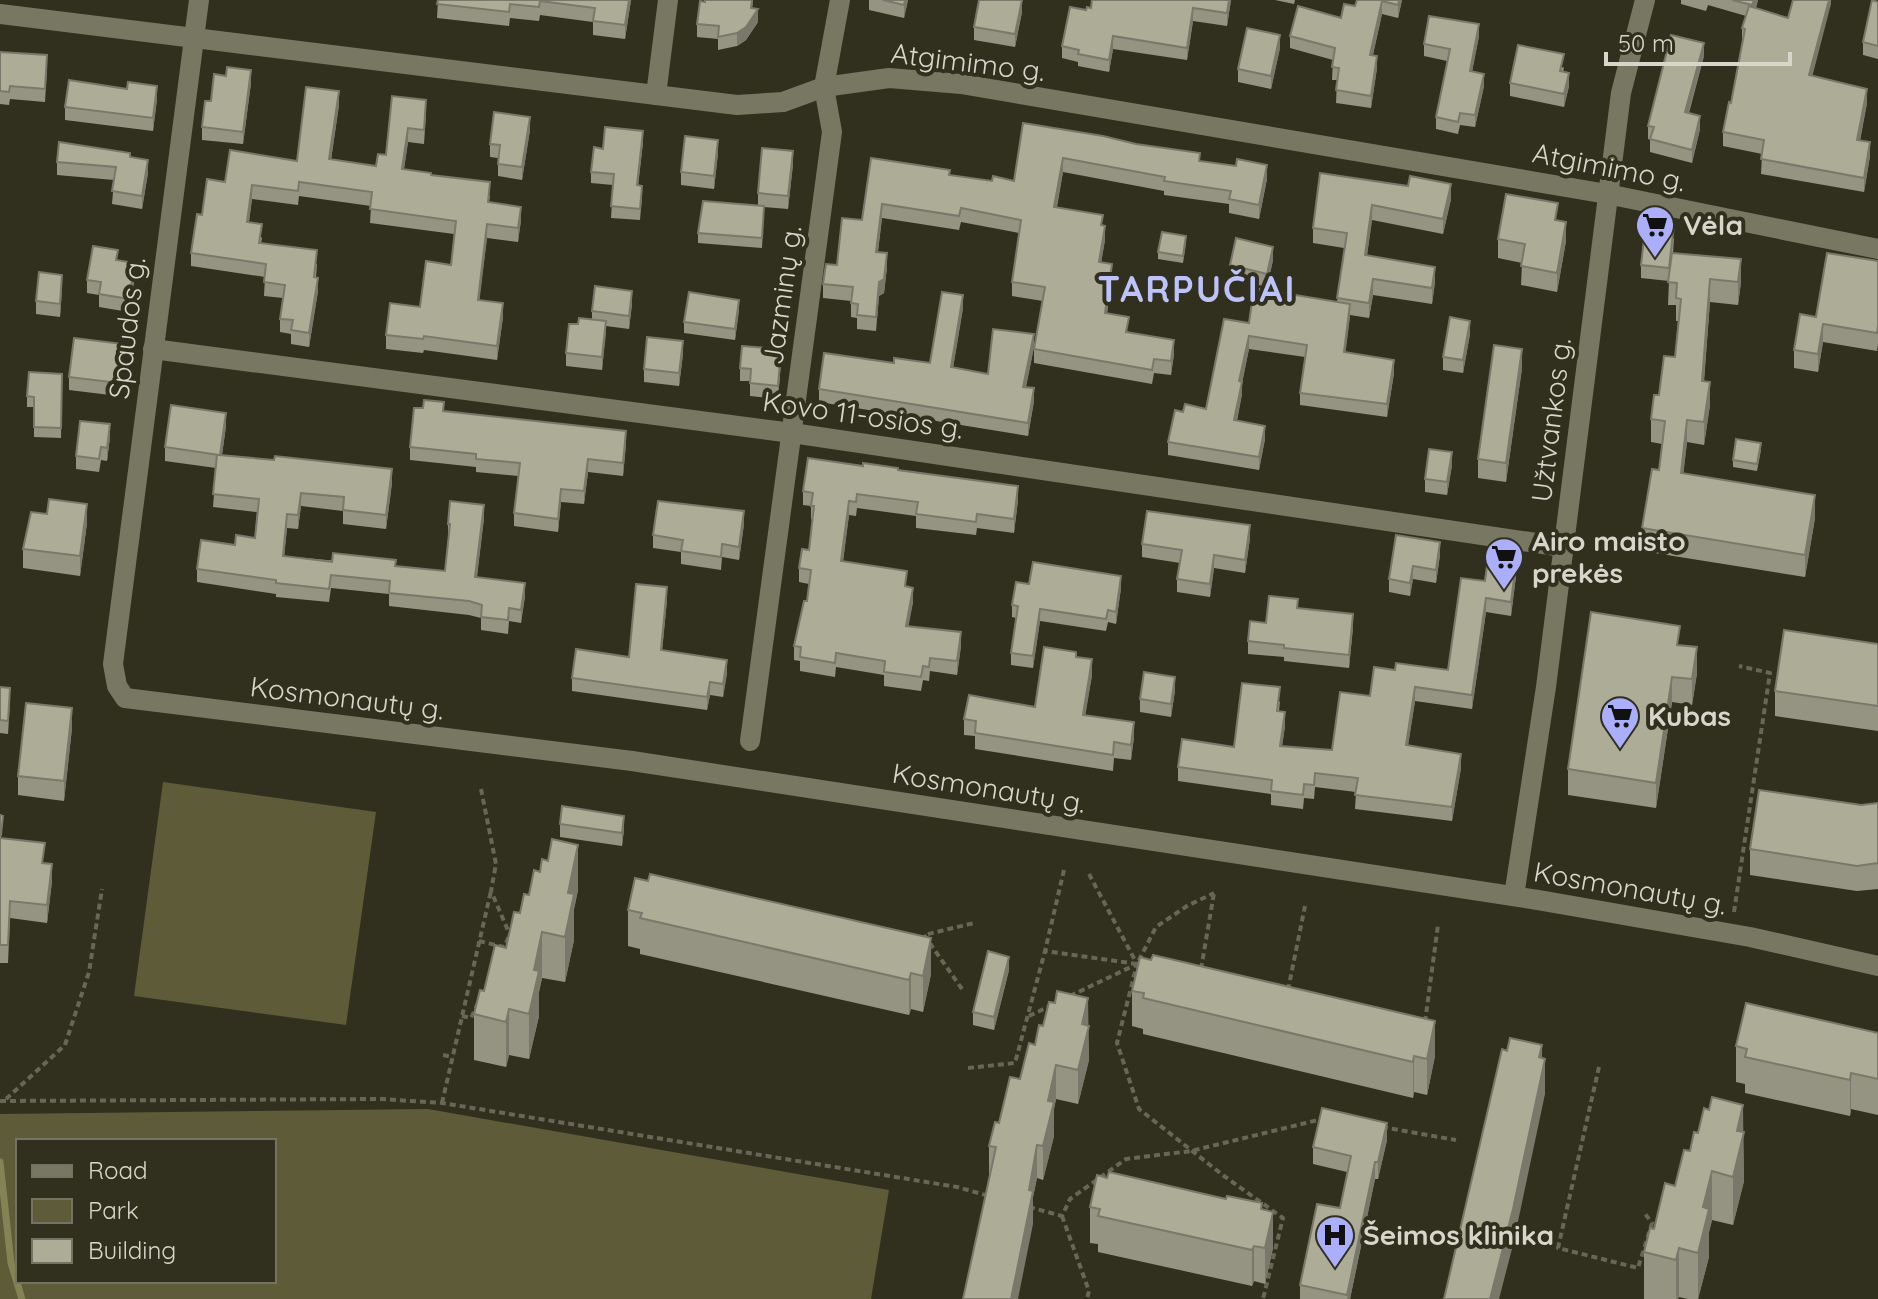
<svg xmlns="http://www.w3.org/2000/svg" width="1878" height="1299" font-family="Quicksand,sans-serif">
	<rect width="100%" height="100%" fill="#31301e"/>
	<!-- green -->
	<g fill="#5d5b38" fill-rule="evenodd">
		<path d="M 163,782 L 376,812 L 346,1025 L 134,996 Z"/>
		<path d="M 428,1109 L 889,1190 L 871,1299 L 0,1299 L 0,1114 ZM 274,1141 L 274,1281 L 18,1281 L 18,1141 Z"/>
	</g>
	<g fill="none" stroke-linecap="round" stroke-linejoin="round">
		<!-- stream -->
		<path stroke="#858355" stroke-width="7" d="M 0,1162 L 11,1263 L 22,1299"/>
		<!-- path -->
		<g stroke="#686757" stroke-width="4" stroke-dasharray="6 4" stroke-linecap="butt">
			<path d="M 481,789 L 496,864 L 491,891 L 510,935"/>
			<path d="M 1064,870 L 1045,951 L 1137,964 L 1156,927 L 1187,906 L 1214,893"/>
			<path d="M 1089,874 L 1137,964 L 1117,1043 L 1139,1109 L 1224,1176 L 1283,1218 L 1263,1299"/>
			<path d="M 1734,912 L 1770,673 L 1739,666"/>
			<path d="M 479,941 L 504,947"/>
			<path d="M 502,952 L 510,934"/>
			<path d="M 1201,969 L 1214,893"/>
			<path d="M 962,989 L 924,935 L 974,923"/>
			<path d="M 1288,990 L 1305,906"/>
			<path d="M 1070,996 L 1135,965"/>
			<path d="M 462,1016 L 471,1018 L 478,1003"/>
			<path d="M 1029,1016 L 1052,1005"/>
			<path d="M 1425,1022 L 1438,925"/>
			<path d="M 443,1055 L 453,1057"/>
			<path d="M 1599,1067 L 1558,1248 L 1638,1268 L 1652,1223 L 1643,1211"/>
			<path d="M 968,1068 L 1015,1063 L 1045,951"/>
			<path d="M 6,1099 L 65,1045 L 89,972 L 102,889"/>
			<path d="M 0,1101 L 381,1099 L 442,1103 L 957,1187 L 989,1196"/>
			<path d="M 442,1103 L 491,891"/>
			<path d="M 1382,1127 L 1456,1140"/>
			<path d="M 1029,1207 L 1062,1216 L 1070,1199 L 1126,1159 L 1191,1151 L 1322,1119"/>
			<path d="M 1062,1216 L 1089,1291 L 1087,1299"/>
		</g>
		<!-- minor -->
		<g stroke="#777762" stroke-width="20">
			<path d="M 199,0 L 113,664 L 117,686 L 125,698 L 632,761 L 1538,900 L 1750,937 L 1878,966"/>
			<path d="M 0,14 L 737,105 L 783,102 L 824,87 L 889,78 L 961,84 L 1607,194 L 1878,249"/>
			<path d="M 656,95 L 668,0"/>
			<path d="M 153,349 L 792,433 L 1563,547"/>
			<path d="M 750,741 L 832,132 L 824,87 L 840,0"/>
			<path d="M 1514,896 L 1546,687 L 1621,93 L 1645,0"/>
		</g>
	</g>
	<!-- wall -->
	<g fill="#959482">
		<path d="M 438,0 L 631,0 L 625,39 L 593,35 L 593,22 L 540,15 L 539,21 L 510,18 L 509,26 L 437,18 Z"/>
		<path d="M 705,0 L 753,0 L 752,8 L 758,22 L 746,40 L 737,46 L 718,50 L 718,39 L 697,37 L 697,24 Z"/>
		<path d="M 869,0 L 908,0 L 904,18 L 869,10 Z"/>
		<path d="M 1231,0 L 1227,26 L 1193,21 L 1187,60 L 1113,49 L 1109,72 L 1078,66 L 1078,62 L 1062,58 L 1062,46 L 1086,10 L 1091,8 Z"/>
		<path d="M 1275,0 L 1295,0 L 1294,4 Z"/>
		<path d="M 1357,0 L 1402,0 L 1398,18 L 1382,14 L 1373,55 L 1377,68 L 1371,108 L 1336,103 L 1337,80 L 1332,80 L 1333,60 L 1290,48 L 1290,36 L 1341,18 L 1355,6 Z"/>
		<path d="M 1681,0 L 1758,0 L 1756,8 L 1788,18 L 1831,0 L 1812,76 L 1867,103 L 1860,141 L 1870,156 L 1864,192 L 1761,174 L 1762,154 L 1723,146 L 1723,132 L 1731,103 L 1742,42 L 1742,28 L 1746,16 L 1708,5 L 1706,11 L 1681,4 Z"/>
		<path d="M 1878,2 L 1878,59 L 1863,55 L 1863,42 Z"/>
		<path d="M 1022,12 L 1015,47 L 974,40 L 974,27 Z"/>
		<path d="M 1479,36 L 1472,71 L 1484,86 L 1475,127 L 1460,125 L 1458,134 L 1436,129 L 1436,117 L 1447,61 L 1424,56 L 1424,44 Z"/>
		<path d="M 1280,48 L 1271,89 L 1238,82 L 1238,69 Z"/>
		<path d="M 0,52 L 47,68 L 45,102 L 10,99 L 9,105 L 0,104 Z"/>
		<path d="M 1704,56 L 1689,113 L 1700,129 L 1692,163 L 1650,152 L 1650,139 L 1648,139 L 1648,126 Z"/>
		<path d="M 1564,67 L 1563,72 L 1569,86 L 1564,107 L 1510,96 L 1510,83 Z"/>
		<path d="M 251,83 L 243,144 L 202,140 L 202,127 Z"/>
		<path d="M 392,96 L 426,113 L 424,144 L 408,142 L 404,169 L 431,175 L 490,196 L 489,202 L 521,220 L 518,242 L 487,238 L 479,300 L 503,317 L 497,360 L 424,350 L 423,353 L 386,349 L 386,335 L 420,307 L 451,265 L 454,234 L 370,223 L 371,206 L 299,196 L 298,205 L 252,199 L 249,222 L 262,238 L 261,243 L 317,264 L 316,277 L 318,291 L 309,347 L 291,344 L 291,334 L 280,332 L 280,319 L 283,298 L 264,296 L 265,277 L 191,266 L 191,253 L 202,215 L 225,182 L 297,161 L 339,105 L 331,160 L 376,166 L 386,155 Z"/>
		<path d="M 157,99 L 153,131 L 65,120 L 65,107 Z"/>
		<path d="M 1023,123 L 1200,161 L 1267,179 L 1259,219 L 1229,213 L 1229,204 L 1164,195 L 1164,191 L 1063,172 L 1057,207 L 1103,225 L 1105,240 L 1101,262 L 1112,277 L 1107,314 L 1129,332 L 1174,354 L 1171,375 L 1154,373 L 1152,384 L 1034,363 L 1034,349 L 1043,301 L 1012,296 L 1012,282 L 1019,233 L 961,222 L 959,230 L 882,218 L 878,252 L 887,267 L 884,293 L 879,296 L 876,331 L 857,329 L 857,318 L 851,317 L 851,301 L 823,298 L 823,284 L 837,265 L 862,220 L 871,158 L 950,175 L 992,181 L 1014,181 Z"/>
		<path d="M 530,130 L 522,180 L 498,176 L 498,158 L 490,157 L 490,144 Z"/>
		<path d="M 643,142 L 638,185 L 642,197 L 640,220 L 611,218 L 613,185 L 591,183 L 591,172 L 603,149 Z"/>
		<path d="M 718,153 L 714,189 L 681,185 L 681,172 Z"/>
		<path d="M 130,157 L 148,173 L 142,209 L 112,204 L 114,180 L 57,175 L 57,162 Z"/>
		<path d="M 793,164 L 788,209 L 764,207 L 762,248 L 698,243 L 698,233 L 758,205 L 758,193 Z"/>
		<path d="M 1320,173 L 1451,199 L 1443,234 L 1372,220 L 1367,255 L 1435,282 L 1432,304 L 1373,295 L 1369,318 L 1350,315 L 1345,353 L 1394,373 L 1387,417 L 1300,405 L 1300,393 L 1305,357 L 1249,349 L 1242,383 L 1242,394 L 1237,421 L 1265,439 L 1259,470 L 1168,455 L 1168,442 L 1183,412 L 1206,409 L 1249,323 L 1337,302 L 1344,248 L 1313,243 L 1313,228 Z"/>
		<path d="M 1558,220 L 1566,241 L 1557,292 L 1521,285 L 1522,263 L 1498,258 L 1498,239 Z"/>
		<path d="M 1674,238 L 1673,253 L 1741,282 L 1738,305 L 1710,302 L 1704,382 L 1710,405 L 1704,445 L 1687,442 L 1683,474 L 1815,518 L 1805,577 L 1642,551 L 1642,528 L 1659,470 L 1662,444 L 1651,442 L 1651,419 L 1659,395 L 1675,357 L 1678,321 L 1676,321 L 1676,305 L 1668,305 L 1669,281 L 1641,278 L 1641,265 Z"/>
		<path d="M 1186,243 L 1183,263 L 1158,259 L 1158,252 Z"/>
		<path d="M 118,260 L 135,276 L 129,312 L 99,307 L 99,295 L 87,293 L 87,280 Z"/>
		<path d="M 1273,260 L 1267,287 L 1230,278 L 1230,265 Z"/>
		<path d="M 1878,261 L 1878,344 L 1877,351 L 1823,342 L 1818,372 L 1794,368 L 1794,350 L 1816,317 Z"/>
		<path d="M 62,288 L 60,317 L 36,314 L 36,301 Z"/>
		<path d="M 632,304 L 629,329 L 606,326 L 602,370 L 566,366 L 566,353 L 578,324 L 592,320 L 592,311 Z"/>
		<path d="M 963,308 L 953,368 L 988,374 L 1034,347 L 1026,387 L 1034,401 L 1028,436 L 819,402 L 819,389 L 894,363 L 930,363 Z"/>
		<path d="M 739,310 L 735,340 L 684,333 L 684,322 Z"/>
		<path d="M 1470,334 L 1463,373 L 1443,370 L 1443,357 Z"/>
		<path d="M 683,354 L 679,386 L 644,382 L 644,369 Z"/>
		<path d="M 123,357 L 118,396 L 69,390 L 69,377 Z"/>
		<path d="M 781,362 L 778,399 L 750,396 L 750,381 L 740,381 L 740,368 Z"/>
		<path d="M 1522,368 L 1506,482 L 1478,478 L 1478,459 Z"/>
		<path d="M 62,374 L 61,438 L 34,437 L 34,407 L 27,407 L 27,396 Z"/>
		<path d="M 444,411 L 626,444 L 623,476 L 588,472 L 584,504 L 561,502 L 558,532 L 514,526 L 514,513 L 518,476 L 476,472 L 476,467 L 410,460 L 410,447 Z"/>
		<path d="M 226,426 L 222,455 L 392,483 L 386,529 L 343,524 L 343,511 L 301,506 L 298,529 L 287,528 L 284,556 L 445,571 L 449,538 L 448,537 L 448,524 L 484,518 L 477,577 L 525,596 L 521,623 L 509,621 L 508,634 L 481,630 L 481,618 L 469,615 L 389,606 L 389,594 L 331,588 L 329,602 L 276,597 L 276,594 L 197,582 L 197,569 L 235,545 L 255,538 L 257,512 L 213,507 L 216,468 L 165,461 L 165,447 Z"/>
		<path d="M 110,437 L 107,461 L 101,460 L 99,472 L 76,469 L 76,456 Z"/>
		<path d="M 1761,450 L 1757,471 L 1733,467 L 1733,460 Z"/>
		<path d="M 1452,465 L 1447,495 L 1425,492 L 1425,479 Z"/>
		<path d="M 898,470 L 1018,500 L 1014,533 L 977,528 L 976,535 L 916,528 L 916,516 L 857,508 L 856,516 L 849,515 L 843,562 L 907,587 L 913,602 L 908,626 L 961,646 L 957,675 L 930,671 L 929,681 L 923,680 L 921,691 L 884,686 L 884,675 L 836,667 L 835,677 L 800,671 L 800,661 L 794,660 L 794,646 L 807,601 L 809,584 L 799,582 L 799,568 L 809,550 L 813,520 L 811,519 L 811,506 L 803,505 L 803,491 Z"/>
		<path d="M 87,523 L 80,576 L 23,568 L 23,549 Z"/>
		<path d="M 744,524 L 739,560 L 722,557 L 721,570 L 681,564 L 681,552 L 653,548 L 653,535 Z"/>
		<path d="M 1250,538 L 1245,573 L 1214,568 L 1210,597 L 1177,592 L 1177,579 L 1180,563 L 1142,557 L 1142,544 Z"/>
		<path d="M 1440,542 L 1440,555 L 1436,583 L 1413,579 L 1410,596 L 1389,592 L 1389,579 Z"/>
		<path d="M 1516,576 L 1511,616 L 1486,612 L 1472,709 L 1415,701 L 1408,745 L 1461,768 L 1452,821 L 1355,809 L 1356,792 L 1315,787 L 1314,799 L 1304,798 L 1303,809 L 1271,805 L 1271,794 L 1178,781 L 1178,767 L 1234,747 L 1280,701 L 1279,711 L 1285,726 L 1282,746 L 1332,750 L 1370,696 L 1395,670 L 1448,670 L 1485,581 Z"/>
		<path d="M 1029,584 L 1121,588 L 1116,624 L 1108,622 L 1106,631 L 1040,621 L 1033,668 L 1011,665 L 1011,653 L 1016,618 L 1012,617 L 1012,605 Z"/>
		<path d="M 667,600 L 662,650 L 727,673 L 723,697 L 710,695 L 707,710 L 572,691 L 572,678 L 629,657 Z"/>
		<path d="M 1298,608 L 1353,627 L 1349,668 L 1284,661 L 1284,657 L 1248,654 L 1248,641 L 1266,623 Z"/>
		<path d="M 1878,644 L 1878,731 L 1775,716 L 1775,691 Z"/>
		<path d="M 1680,645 L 1697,673 L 1692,705 L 1672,702 L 1656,808 L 1568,795 L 1568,769 Z"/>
		<path d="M 1076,657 L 1092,675 L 1085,715 L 1134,737 L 1131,760 L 1114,758 L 1113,771 L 975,749 L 975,736 L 964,735 L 964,719 L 1035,707 Z"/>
		<path d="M 0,687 L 10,701 L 8,734 L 0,733 Z"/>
		<path d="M 1175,690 L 1171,717 L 1140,712 L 1140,699 Z"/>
		<path d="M 72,728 L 64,801 L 18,795 L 18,776 Z"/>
		<path d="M 1878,803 L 1878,889 L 1857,891 L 1750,875 L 1750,849 L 1861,805 Z"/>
		<path d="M 0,815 L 1,838 L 44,863 L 52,881 L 47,923 L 10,918 L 8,963 L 0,963 Z"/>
		<path d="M 560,824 L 624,829 L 622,846 L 560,837 Z"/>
		<path d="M 578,890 L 574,909 L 574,940 L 565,982 L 542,978 L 539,992 L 539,1016 L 529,1059 L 509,1055 L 506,1067 L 474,1060 L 474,1014 L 506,948 L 520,913 Z"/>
		<path d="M 628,910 L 931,974 L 923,1012 L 911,1009 L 909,1015 L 640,954 L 640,949 L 628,946 Z"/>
		<path d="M 1009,970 L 994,1030 L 973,1025 L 973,1012 Z"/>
		<path d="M 1132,991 L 1435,1056 L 1427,1095 L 1414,1092 L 1413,1098 L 1143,1034 L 1143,1029 L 1132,1026 Z"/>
		<path d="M 1043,1026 L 1088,1026 L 1089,1060 L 1078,1104 L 1056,1099 L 1054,1109 L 1054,1136 L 1043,1180 L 1037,1178 L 1033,1197 L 1033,1224 L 989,1179 L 989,1146 Z"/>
		<path d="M 1878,1033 L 1878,1115 L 1851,1109 L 1850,1116 L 1745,1093 L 1745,1084 L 1736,1082 L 1736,1046 Z"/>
		<path d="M 1743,1132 L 1744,1181 L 1733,1225 L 1712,1220 L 1709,1232 L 1709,1257 L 1698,1299 L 1688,1299 L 1679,1297 L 1678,1299 L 1644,1299 L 1644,1252 L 1675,1186 L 1698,1133 Z"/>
		<path d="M 1387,1140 L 1378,1179 L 1375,1179 L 1350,1299 L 1300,1299 L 1300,1285 L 1340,1208 L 1347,1172 L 1313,1164 L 1313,1147 Z"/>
		<path d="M 1090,1207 L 1262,1210 L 1273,1248 L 1265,1284 L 1254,1281 L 1252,1286 L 1098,1252 L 1098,1244 L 1090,1243 Z"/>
	</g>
	<!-- shaded-wall -->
	<g fill="#79786a">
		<path d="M 629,0 L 631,0 L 625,39 L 625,25 Z"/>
		<path d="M 752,0 L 753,0 L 751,20 L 758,9 L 758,22 L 746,40 L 737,46 L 737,33 Z"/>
		<path d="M 905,0 L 908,0 L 904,18 L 904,5 Z"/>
		<path d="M 1022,0 L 1022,12 L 1015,47 L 1015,34 Z"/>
		<path d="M 1229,0 L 1231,0 L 1227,26 L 1227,13 Z"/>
		<path d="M 1399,0 L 1402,0 L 1398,18 L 1398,5 Z"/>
		<path d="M 1754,0 L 1758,0 L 1752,17 L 1752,5 Z"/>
		<path d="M 1829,0 L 1831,0 L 1831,4 L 1809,89 L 1809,75 Z"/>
		<path d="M 1382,1 L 1382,14 L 1370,67 L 1370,55 Z"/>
		<path d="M 1193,8 L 1193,21 L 1187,60 L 1187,48 Z"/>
		<path d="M 1479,24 L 1479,36 L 1470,83 L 1470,71 Z"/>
		<path d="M 1280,35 L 1280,48 L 1271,89 L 1271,76 Z"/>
		<path d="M 1113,36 L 1113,49 L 1109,72 L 1109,60 Z"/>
		<path d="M 1704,43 L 1704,56 L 1685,125 L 1685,112 Z"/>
		<path d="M 1377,56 L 1377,68 L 1371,108 L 1371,96 Z"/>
		<path d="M 251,70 L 251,83 L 243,144 L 243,132 Z"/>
		<path d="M 1569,73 L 1569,86 L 1564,107 L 1564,94 Z"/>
		<path d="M 1484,74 L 1484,86 L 1475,127 L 1475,115 Z"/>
		<path d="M 157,86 L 157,99 L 153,131 L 153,118 Z"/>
		<path d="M 1867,89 L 1867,103 L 1857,154 L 1857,140 Z"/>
		<path d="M 339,91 L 339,105 L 329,173 L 329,159 Z"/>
		<path d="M 1700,116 L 1700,129 L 1692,163 L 1692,150 Z"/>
		<path d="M 530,117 L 530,130 L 522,180 L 522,167 Z"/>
		<path d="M 408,128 L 408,142 L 402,182 L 402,169 Z"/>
		<path d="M 643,131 L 643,142 L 637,196 L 637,185 Z"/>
		<path d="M 718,140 L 718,153 L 714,189 L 714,176 Z"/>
		<path d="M 1870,142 L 1870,156 L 1864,192 L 1864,178 Z"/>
		<path d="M 793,151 L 793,164 L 788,209 L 788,196 Z"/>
		<path d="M 1063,158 L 1063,172 L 1054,221 L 1054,207 Z"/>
		<path d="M 148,160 L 148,173 L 142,209 L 142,196 Z"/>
		<path d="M 1267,165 L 1267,179 L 1259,219 L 1259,205 Z"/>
		<path d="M 1451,184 L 1451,199 L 1443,234 L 1443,219 Z"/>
		<path d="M 252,185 L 252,199 L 247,236 L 247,222 Z"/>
		<path d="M 882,204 L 882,218 L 876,266 L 876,252 Z"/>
		<path d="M 1372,205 L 1372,220 L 1365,270 L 1365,255 Z"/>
		<path d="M 521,207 L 521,220 L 518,242 L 518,228 Z"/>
		<path d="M 1566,222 L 1566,241 L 1557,292 L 1557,273 Z"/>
		<path d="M 487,224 L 487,238 L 478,313 L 478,300 Z"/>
		<path d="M 1105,226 L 1105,240 L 1099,276 L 1099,262 Z"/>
		<path d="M 1273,247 L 1273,260 L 1267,287 L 1267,274 Z"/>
		<path d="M 887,253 L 887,267 L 884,293 L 879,296 L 876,331 L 879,282 Z"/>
		<path d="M 1741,259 L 1741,282 L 1738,305 L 1738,282 Z"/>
		<path d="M 135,263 L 135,276 L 129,312 L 129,299 Z"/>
		<path d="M 1112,264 L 1112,277 L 1105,327 L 1105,313 Z"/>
		<path d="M 1435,267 L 1435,282 L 1432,304 L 1432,288 Z"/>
		<path d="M 62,275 L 62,288 L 60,317 L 60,304 Z"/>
		<path d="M 318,278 L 318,291 L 309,347 L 309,333 Z"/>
		<path d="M 1373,279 L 1373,295 L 1369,318 L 1369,303 Z"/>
		<path d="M 1710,279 L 1710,302 L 1702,404 L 1702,381 Z"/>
		<path d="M 632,291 L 632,304 L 629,329 L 629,316 Z"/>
		<path d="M 963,295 L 963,308 L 951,380 L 951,367 Z"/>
		<path d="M 739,300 L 739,310 L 735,340 L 735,329 Z"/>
		<path d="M 503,303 L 503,317 L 497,360 L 497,346 Z"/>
		<path d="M 1350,304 L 1350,317 L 1344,365 L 1344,352 Z"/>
		<path d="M 606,321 L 606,334 L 602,370 L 602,357 Z"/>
		<path d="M 1470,321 L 1470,334 L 1463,373 L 1463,360 Z"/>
		<path d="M 1823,324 L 1823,342 L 1818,372 L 1818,354 Z"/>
		<path d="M 1034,334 L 1034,347 L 1023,400 L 1023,387 Z"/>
		<path d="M 1249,336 L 1249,349 L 1242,383 L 1242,394 L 1234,433 L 1234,420 L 1239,381 Z"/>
		<path d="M 1174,340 L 1174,354 L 1171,375 L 1171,361 Z"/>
		<path d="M 683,341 L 683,354 L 679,386 L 679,373 Z"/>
		<path d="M 123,344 L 123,357 L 118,396 L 118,383 Z"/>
		<path d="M 781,349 L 781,362 L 778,399 L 778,386 Z"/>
		<path d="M 1522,349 L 1522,368 L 1506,482 L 1506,463 Z"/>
		<path d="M 1394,360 L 1394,373 L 1387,417 L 1387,404 Z"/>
		<path d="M 1710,382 L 1710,405 L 1704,445 L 1704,422 Z"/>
		<path d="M 1034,388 L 1034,401 L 1028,436 L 1028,423 Z"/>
		<path d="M 226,413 L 226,426 L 220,469 L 220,455 Z"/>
		<path d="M 1687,420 L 1687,442 L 1681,496 L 1681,473 Z"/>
		<path d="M 110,424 L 110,437 L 107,461 L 107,448 Z"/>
		<path d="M 1265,426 L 1265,439 L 1259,470 L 1259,457 Z"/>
		<path d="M 626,431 L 626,444 L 623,476 L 623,463 Z"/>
		<path d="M 1452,452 L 1452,465 L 1447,495 L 1447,482 Z"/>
		<path d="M 588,459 L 588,472 L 584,504 L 584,491 Z"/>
		<path d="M 392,469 L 392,483 L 386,529 L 386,515 Z"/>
		<path d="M 1018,486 L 1018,500 L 1014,533 L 1014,519 Z"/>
		<path d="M 561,489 L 561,502 L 558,532 L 558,519 Z"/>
		<path d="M 301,493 L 301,506 L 298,529 L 298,515 Z"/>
		<path d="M 1815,495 L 1815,518 L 1805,577 L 1805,555 Z"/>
		<path d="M 849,501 L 849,515 L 841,575 L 841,561 Z"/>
		<path d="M 87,504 L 87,523 L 80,576 L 80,556 Z"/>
		<path d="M 484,505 L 484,518 L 475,590 L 475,577 Z"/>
		<path d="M 744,511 L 744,524 L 739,560 L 739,547 Z"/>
		<path d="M 287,514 L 287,528 L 283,570 L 283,556 Z"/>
		<path d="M 1250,525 L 1250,538 L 1245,573 L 1245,560 Z"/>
		<path d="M 1440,542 L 1440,555 L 1436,583 L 1436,570 Z"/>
		<path d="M 1214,555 L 1214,568 L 1210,597 L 1210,584 Z"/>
		<path d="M 1516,562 L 1516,576 L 1511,616 L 1511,602 Z"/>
		<path d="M 1413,566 L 1413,579 L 1410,596 L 1410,583 Z"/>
		<path d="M 1121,576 L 1121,588 L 1116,624 L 1116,612 Z"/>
		<path d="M 525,583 L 525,596 L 521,623 L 521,610 Z"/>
		<path d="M 667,587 L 667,600 L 661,663 L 661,650 Z"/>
		<path d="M 913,588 L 913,602 L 906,640 L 906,626 Z"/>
		<path d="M 1486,598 L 1486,612 L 1472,709 L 1472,695 Z"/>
		<path d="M 1040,609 L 1040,621 L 1033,668 L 1033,656 Z"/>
		<path d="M 1353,614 L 1353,627 L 1349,668 L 1349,655 Z"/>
		<path d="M 961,632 L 961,646 L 957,675 L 957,661 Z"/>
		<path d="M 1697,647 L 1697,673 L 1692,705 L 1692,679 Z"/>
		<path d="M 1092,659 L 1092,675 L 1083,730 L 1083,715 Z"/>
		<path d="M 727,660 L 727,673 L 723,697 L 723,684 Z"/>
		<path d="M 1175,677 L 1175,690 L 1171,717 L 1171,704 Z"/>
		<path d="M 1672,677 L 1672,702 L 1656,808 L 1656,783 Z"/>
		<path d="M 710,682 L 710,695 L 707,710 L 707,697 Z"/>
		<path d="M 1415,687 L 1415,701 L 1406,759 L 1406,745 Z"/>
		<path d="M 72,708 L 72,728 L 64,801 L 64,781 Z"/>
		<path d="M 1285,712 L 1285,726 L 1280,760 L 1280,746 Z"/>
		<path d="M 1134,722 L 1134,737 L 1131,760 L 1131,745 Z"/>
		<path d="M 1461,754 L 1461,768 L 1452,821 L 1452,807 Z"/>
		<path d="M 624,816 L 624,829 L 622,846 L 622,833 Z"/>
		<path d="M 578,845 L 578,890 L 574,909 L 574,940 L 565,982 L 565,937 L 568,893 Z"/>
		<path d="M 52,864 L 52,881 L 47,923 L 47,905 Z"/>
		<path d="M 542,932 L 542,978 L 539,992 L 539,1016 L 529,1059 L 529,1014 L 534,970 Z"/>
		<path d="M 931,938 L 931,974 L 923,1012 L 923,976 Z"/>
		<path d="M 1009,957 L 1009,970 L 994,1030 L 994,1017 Z"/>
		<path d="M 911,973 L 911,1009 L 909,1015 L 909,980 Z"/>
		<path d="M 1088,998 L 1089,1060 L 1078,1104 L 1078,1070 L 1082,1024 Z"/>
		<path d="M 509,1009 L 509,1055 L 506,1067 L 506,1022 Z"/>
		<path d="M 1435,1021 L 1435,1056 L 1427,1095 L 1427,1059 Z"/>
		<path d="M 1542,1045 L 1542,1073 L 1545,1059 L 1545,1094 L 1513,1245 L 1499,1299 L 1490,1299 Z"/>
		<path d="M 1414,1056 L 1414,1092 L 1413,1098 L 1413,1062 Z"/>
		<path d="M 1056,1065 L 1056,1099 L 1054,1109 L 1054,1136 L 1043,1180 L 1043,1146 L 1048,1101 Z"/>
		<path d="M 1851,1073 L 1851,1109 L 1850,1116 L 1850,1080 Z"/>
		<path d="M 1743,1105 L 1744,1181 L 1733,1225 L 1733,1177 L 1737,1131 Z"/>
		<path d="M 1387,1123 L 1387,1140 L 1378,1179 L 1378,1162 Z"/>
		<path d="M 1037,1145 L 1037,1178 L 1033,1197 L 1033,1224 L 1018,1299 L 1011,1299 Z"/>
		<path d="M 1375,1162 L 1375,1179 L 1350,1299 L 1347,1299 Z"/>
		<path d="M 1712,1171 L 1712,1220 L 1709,1232 L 1709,1257 L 1698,1299 L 1698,1253 L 1703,1207 Z"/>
		<path d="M 1273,1212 L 1273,1248 L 1265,1284 L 1265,1248 Z"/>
		<path d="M 1254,1246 L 1254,1281 L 1252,1286 L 1252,1250 Z"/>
		<path d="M 1679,1248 L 1679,1297 L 1678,1299 L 1676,1299 L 1676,1260 Z"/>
	</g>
	<!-- building -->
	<g fill="#adac97" stroke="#79786a" stroke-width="2">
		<path d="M 438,0 L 629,0 L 625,25 L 593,21 L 595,8 L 540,1 L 539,7 L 510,4 L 509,12 L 437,4 Z"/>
		<path d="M 705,0 L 752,0 L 751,8 L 758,9 L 746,27 L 737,33 L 718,37 L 719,26 L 697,24 L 700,1 L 705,2 Z"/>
		<path d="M 883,0 L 905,0 L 904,5 Z"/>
		<path d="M 979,0 L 1022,0 L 1015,34 L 974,27 Z"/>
		<path d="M 1092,0 L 1229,0 L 1227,13 L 1193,8 L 1187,48 L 1113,36 L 1109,60 L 1078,54 L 1079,50 L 1062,46 L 1070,7 L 1086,10 L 1087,7 L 1091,8 Z"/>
		<path d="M 1357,0 L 1399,0 L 1398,5 L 1382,1 L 1370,55 L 1377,56 L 1371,96 L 1336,90 L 1339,68 L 1332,67 L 1335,48 L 1290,36 L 1298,6 L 1341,18 L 1344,4 L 1355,6 Z"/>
		<path d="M 1732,0 L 1754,0 L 1752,5 Z"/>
		<path d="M 1793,0 L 1829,0 L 1809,75 L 1867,89 L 1857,140 L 1870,142 L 1864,178 L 1761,159 L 1764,140 L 1723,132 L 1729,102 L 1731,103 L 1745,29 L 1742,28 L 1749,6 L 1788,18 Z"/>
		<path d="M 1872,0 L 1878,2 L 1878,46 L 1863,42 Z"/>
		<path d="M 1429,16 L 1479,24 L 1470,71 L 1484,74 L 1475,115 L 1460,113 L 1458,122 L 1436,117 L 1450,49 L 1424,44 Z"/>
		<path d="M 1247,28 L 1280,35 L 1271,76 L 1238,69 Z"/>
		<path d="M 1671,35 L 1704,43 L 1685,112 L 1700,116 L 1692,150 L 1650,139 L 1654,127 L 1648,126 Z"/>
		<path d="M 1518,45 L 1564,54 L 1560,71 L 1569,73 L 1564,94 L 1510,83 Z"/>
		<path d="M 0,52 L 47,55 L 45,89 L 10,86 L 9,92 L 0,91 Z"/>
		<path d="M 227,67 L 251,70 L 243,132 L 202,127 L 205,101 L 211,101 L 214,74 L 226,76 Z"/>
		<path d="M 69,80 L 127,89 L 128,82 L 157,86 L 153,118 L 65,107 Z"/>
		<path d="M 306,87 L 339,91 L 329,159 L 376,166 L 378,154 L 386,155 L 392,96 L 426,100 L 424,130 L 408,128 L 402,169 L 431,173 L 431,175 L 490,182 L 488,202 L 521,207 L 518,228 L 487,224 L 478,300 L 503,303 L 497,346 L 424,336 L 423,339 L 386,335 L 390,303 L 420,307 L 426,261 L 451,265 L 456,221 L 370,209 L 372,192 L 299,182 L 298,191 L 252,185 L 247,222 L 262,224 L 259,243 L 317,250 L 314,277 L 318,278 L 309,333 L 291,330 L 293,320 L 280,319 L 285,285 L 264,282 L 266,264 L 191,253 L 197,214 L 202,215 L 207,179 L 225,182 L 230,150 L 297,161 Z"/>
		<path d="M 494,112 L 530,117 L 522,167 L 498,164 L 500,145 L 490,144 Z"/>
		<path d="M 1023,123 L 1103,136 L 1136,144 L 1200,153 L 1199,161 L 1236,166 L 1237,159 L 1267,165 L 1259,205 L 1229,199 L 1231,191 L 1164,181 L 1165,177 L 1063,158 L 1054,207 L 1103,215 L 1101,225 L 1105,226 L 1099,262 L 1112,264 L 1105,313 L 1129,317 L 1126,332 L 1174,340 L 1171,361 L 1154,359 L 1152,370 L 1034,349 L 1045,287 L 1012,282 L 1021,220 L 961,208 L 959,216 L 882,204 L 876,252 L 887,253 L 884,279 L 879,282 L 876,317 L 857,315 L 858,304 L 851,303 L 853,287 L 823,284 L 826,264 L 837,265 L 842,218 L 862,220 L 871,158 L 950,170 L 949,175 L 992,181 L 993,176 L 1014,181 Z"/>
		<path d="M 605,127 L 643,131 L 637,185 L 642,186 L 640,209 L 611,206 L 614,174 L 591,172 L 594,147 L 603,149 Z"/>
		<path d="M 685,136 L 718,140 L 714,176 L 681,172 Z"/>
		<path d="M 59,142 L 130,153 L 130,157 L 148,160 L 142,196 L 112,191 L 116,167 L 57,162 Z"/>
		<path d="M 762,148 L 793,151 L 788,196 L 758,193 Z"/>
		<path d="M 1320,173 L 1408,186 L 1410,176 L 1451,184 L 1443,219 L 1372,205 L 1365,255 L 1435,267 L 1432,288 L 1373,279 L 1369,303 L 1337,298 L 1347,233 L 1313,228 Z"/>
		<path d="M 1506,194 L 1558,203 L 1555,220 L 1566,222 L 1557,273 L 1521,266 L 1525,244 L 1498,239 Z"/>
		<path d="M 703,201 L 764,206 L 762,238 L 698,233 Z"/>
		<path d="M 1646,222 L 1674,225 L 1669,268 L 1641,265 Z"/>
		<path d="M 1162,232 L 1186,236 L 1183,256 L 1158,252 Z"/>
		<path d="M 1236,238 L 1273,247 L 1267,274 L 1230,265 Z"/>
		<path d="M 93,246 L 118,250 L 116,260 L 135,263 L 129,299 L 99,294 L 101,282 L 87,280 Z"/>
		<path d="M 1672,253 L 1741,259 L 1738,282 L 1710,279 L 1702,381 L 1710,382 L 1704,422 L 1687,420 L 1681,473 L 1815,495 L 1805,555 L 1642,528 L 1652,469 L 1659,470 L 1665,421 L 1651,419 L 1654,395 L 1659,395 L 1664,356 L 1675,357 L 1681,299 L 1676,298 L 1677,283 L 1668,282 Z"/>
		<path d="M 1827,253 L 1878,261 L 1878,326 L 1877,333 L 1823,324 L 1818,354 L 1794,350 L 1800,314 L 1816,317 Z"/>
		<path d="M 39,272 L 62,275 L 60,304 L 36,301 Z"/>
		<path d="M 595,286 L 632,291 L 629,316 L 592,311 Z"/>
		<path d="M 1254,288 L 1350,304 L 1344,352 L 1394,360 L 1387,404 L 1300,393 L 1307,345 L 1249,336 L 1239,381 L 1242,382 L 1234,420 L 1265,426 L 1259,457 L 1168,442 L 1175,410 L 1183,412 L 1185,404 L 1206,409 L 1224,319 L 1249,323 Z"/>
		<path d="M 689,292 L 739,300 L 735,329 L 684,322 Z"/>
		<path d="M 942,292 L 963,295 L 951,367 L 988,374 L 993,329 L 1034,334 L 1023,387 L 1034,388 L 1028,423 L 819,389 L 824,353 L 894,363 L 894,358 L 930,363 Z"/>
		<path d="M 1450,317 L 1470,321 L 1463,360 L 1443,357 Z"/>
		<path d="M 579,318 L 606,321 L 602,357 L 566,353 L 569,324 L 578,324 Z"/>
		<path d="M 647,337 L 683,341 L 679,373 L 644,369 Z"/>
		<path d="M 74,338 L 123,344 L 118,383 L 69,377 Z"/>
		<path d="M 1494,345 L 1522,349 L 1506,463 L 1478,459 Z"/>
		<path d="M 742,346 L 781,349 L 778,386 L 750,383 L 751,369 L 740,368 Z"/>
		<path d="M 29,372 L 62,374 L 61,428 L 34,427 L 34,397 L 27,396 Z"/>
		<path d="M 424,400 L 444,402 L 443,411 L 626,431 L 623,463 L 588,459 L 584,491 L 561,489 L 558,519 L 514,513 L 520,463 L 476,459 L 476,454 L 410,447 L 414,408 L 423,408 Z"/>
		<path d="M 171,405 L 226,413 L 220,455 L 274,460 L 275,456 L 392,469 L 386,515 L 343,510 L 344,497 L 301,493 L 298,515 L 287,514 L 283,556 L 332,562 L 333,553 L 396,560 L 395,566 L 445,571 L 450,524 L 448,524 L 450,501 L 484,505 L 475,577 L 525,583 L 521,610 L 509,608 L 508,620 L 481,617 L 482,605 L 469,601 L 389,593 L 390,581 L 331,575 L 329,589 L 276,583 L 276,580 L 197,569 L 201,540 L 235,545 L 236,535 L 255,538 L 259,499 L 213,494 L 217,455 L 219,455 L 165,447 Z"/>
		<path d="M 80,421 L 110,424 L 107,448 L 101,447 L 99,459 L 76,456 Z"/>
		<path d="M 1736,439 L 1761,443 L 1757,464 L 1733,460 Z"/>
		<path d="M 1429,449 L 1452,452 L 1447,482 L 1425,479 Z"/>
		<path d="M 808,458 L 863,466 L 863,463 L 898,468 L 898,470 L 1018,486 L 1014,519 L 977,514 L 976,522 L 916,514 L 918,502 L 857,494 L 856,502 L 849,501 L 841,561 L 907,571 L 905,586 L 913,588 L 906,626 L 961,632 L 957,661 L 930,658 L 929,667 L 923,666 L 921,677 L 884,672 L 885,661 L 836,653 L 835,663 L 800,657 L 801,647 L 794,646 L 804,601 L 807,601 L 811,570 L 799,568 L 802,549 L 809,550 L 814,506 L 811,506 L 813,493 L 803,491 Z"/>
		<path d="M 49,499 L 87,504 L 80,556 L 23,549 L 31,512 L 47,514 Z"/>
		<path d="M 658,501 L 744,511 L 739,547 L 722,544 L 721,557 L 681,551 L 683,540 L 653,535 Z"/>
		<path d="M 1147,511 L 1250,525 L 1245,560 L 1214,555 L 1210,584 L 1177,579 L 1182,550 L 1142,544 Z"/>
		<path d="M 1396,535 L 1440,542 L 1436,570 L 1413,566 L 1410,583 L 1389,579 Z"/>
		<path d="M 1488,558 L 1516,562 L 1511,602 L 1486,598 L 1472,695 L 1415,687 L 1406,745 L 1461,754 L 1452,807 L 1355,795 L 1358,778 L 1315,773 L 1314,785 L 1304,784 L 1303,795 L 1271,791 L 1272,780 L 1178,767 L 1182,739 L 1234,747 L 1242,683 L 1280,687 L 1277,711 L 1285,712 L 1280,746 L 1332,750 L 1340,692 L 1370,696 L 1374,667 L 1395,670 L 1396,663 L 1448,670 L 1461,578 L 1485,581 Z"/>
		<path d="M 1033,562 L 1121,576 L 1116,612 L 1108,610 L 1106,619 L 1040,609 L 1033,656 L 1011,653 L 1018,606 L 1012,605 L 1016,582 L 1029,584 Z"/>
		<path d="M 636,584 L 667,587 L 661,650 L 727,660 L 723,684 L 710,682 L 707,697 L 572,678 L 576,649 L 629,657 Z"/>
		<path d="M 1269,596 L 1298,599 L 1297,608 L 1353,614 L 1349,655 L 1284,648 L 1284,645 L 1248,641 L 1250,621 L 1266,623 Z"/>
		<path d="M 1591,612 L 1680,626 L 1677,645 L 1697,647 L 1692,679 L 1672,677 L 1656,783 L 1568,769 Z"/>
		<path d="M 1784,630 L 1878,644 L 1878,706 L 1775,691 Z"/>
		<path d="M 1044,647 L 1076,652 L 1076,657 L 1092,659 L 1083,715 L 1134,722 L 1131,745 L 1114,742 L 1113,755 L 975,733 L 976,721 L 964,719 L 969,695 L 1035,707 Z"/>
		<path d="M 1144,672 L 1175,677 L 1171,704 L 1140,699 Z"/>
		<path d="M 0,687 L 10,688 L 8,721 L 0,720 Z"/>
		<path d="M 26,703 L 72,708 L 64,781 L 18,776 Z"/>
		<path d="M 1759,790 L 1861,805 L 1878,803 L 1878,863 L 1857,866 L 1750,849 Z"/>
		<path d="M 562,806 L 624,816 L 622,833 L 560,824 Z"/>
		<path d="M 0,815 L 3,816 L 1,835 L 0,835 Z"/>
		<path d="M 0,838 L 45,843 L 42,863 L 52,864 L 47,905 L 10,901 L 8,945 L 0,945 Z"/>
		<path d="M 552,839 L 578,845 L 568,893 L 574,894 L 565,937 L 542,932 L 534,970 L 539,971 L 529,1014 L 509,1009 L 506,1022 L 474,1014 L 480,990 L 484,991 L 495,945 L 506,948 L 514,912 L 520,913 L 524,894 L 529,895 L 534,870 L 540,872 L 542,859 L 548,861 Z"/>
		<path d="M 650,874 L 931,938 L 923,976 L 911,973 L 909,980 L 640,918 L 642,913 L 628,910 L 635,878 L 648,881 Z"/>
		<path d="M 988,951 L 1009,957 L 994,1017 L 973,1012 Z"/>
		<path d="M 1153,955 L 1435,1021 L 1427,1059 L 1414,1056 L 1413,1062 L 1143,998 L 1144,993 L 1132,991 L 1140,957 L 1151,960 Z"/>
		<path d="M 1057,991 L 1088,998 L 1082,1024 L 1089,1026 L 1078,1070 L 1056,1065 L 1048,1101 L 1054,1102 L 1043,1146 L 1037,1145 L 1029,1190 L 1033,1191 L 1011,1299 L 963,1299 L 996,1147 L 989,1146 L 995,1122 L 999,1123 L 1010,1077 L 1020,1079 L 1029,1043 L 1035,1045 L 1039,1025 L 1043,1026 L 1049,1002 L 1055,1003 Z"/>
		<path d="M 1746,1003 L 1878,1033 L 1878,1079 L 1851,1073 L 1850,1080 L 1745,1057 L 1747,1049 L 1736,1046 Z"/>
		<path d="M 1510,1038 L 1542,1045 L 1539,1057 L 1545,1059 L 1513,1209 L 1490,1299 L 1444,1299 L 1502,1049 L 1507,1051 Z"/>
		<path d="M 1712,1097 L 1743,1105 L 1737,1131 L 1744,1132 L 1733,1177 L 1712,1171 L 1703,1207 L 1709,1209 L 1698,1253 L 1679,1248 L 1676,1260 L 1644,1252 L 1650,1228 L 1654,1229 L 1665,1183 L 1675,1186 L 1684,1150 L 1690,1151 L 1694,1132 L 1698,1133 L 1704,1108 L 1709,1110 Z"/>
		<path d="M 1322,1108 L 1387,1123 L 1378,1162 L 1375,1162 L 1347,1295 L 1300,1285 L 1317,1204 L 1340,1208 L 1351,1156 L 1313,1147 Z"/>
		<path d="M 1109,1172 L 1226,1199 L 1227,1196 L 1262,1203 L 1261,1209 L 1273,1212 L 1265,1248 L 1254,1246 L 1252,1250 L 1098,1216 L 1100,1209 L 1090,1207 L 1097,1175 L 1107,1178 Z"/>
	</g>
	<!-- icons -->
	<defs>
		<g id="supermarket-pin" transform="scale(2)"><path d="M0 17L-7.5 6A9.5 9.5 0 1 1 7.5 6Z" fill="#abaffb" stroke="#31301e"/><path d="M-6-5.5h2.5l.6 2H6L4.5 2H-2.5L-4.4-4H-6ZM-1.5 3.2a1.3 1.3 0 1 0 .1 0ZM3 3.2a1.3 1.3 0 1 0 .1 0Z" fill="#111"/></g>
		<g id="hospital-pin" transform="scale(2)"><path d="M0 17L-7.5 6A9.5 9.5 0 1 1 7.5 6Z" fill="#abaffb" stroke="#31301e"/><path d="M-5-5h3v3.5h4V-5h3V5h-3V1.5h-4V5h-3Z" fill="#111"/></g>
	</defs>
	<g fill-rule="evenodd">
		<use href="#supermarket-pin" x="1655" y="225"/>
		<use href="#supermarket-pin" x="1504" y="557"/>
		<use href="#supermarket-pin" x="1620" y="716"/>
		<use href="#hospital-pin" x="1335" y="1235"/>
	</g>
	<g text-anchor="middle" stroke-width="8" stroke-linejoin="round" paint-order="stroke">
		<!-- street labels -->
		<g font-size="28" fill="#d6d6cb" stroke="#31301e">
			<text transform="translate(968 62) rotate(7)" y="10">Atgimimo g.</text>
			<text transform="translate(1609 167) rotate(11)" y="10">Atgimimo g.</text>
			<text transform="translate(782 295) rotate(-82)" y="10">Jazminų g.</text>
			<text transform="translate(127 328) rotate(-83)" y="10">Spaudos g.</text>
			<text transform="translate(863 415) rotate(8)" y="10">Kovo 11-osios g.</text>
			<text transform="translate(1551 420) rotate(-83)" y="10">Užtvankos g.</text>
			<text transform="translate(347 698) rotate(7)" y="10">Kosmonautų g.</text>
			<text transform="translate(989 788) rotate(9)" y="10">Kosmonautų g.</text>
			<text transform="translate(1630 888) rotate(10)" y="10">Kosmonautų g.</text>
		</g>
		<!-- poi labels -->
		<g font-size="28" font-weight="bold" fill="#d6d6cb" stroke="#31301e" text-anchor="start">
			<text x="1683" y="235">Vėla</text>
			<text x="1532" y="551">Airo maisto<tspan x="1532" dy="32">prekės</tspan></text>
			<text x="1648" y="726">Kubas</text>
			<text x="1363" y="1245">Šeimos klinika</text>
		</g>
		<!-- district labels -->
		<g font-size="36" font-weight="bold" letter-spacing="2" fill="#bdc2fb" stroke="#31301e">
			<text x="1197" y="302">TARPUČIAI</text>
		</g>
	</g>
	<!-- legend -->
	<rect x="16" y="1139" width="260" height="144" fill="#31301e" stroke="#737263" stroke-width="2"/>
	<rect x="32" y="1165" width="40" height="12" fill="#777762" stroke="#737263" stroke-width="2"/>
	<text x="88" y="1179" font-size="24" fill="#d6d6cb">Road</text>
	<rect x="32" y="1199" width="40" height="24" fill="#5d5b38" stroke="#737263" stroke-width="2"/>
	<text x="88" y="1219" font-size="24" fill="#d6d6cb">Park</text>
	<rect x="32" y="1239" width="40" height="24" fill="#adac97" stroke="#737263" stroke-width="2"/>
	<text x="88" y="1259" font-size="24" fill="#d6d6cb">Building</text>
	<!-- scale -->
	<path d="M1606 52v12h184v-12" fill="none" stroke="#d6d6cb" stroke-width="4"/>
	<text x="1618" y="52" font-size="24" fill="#d6d6cb" stroke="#31301e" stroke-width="6" paint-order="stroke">50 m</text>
</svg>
